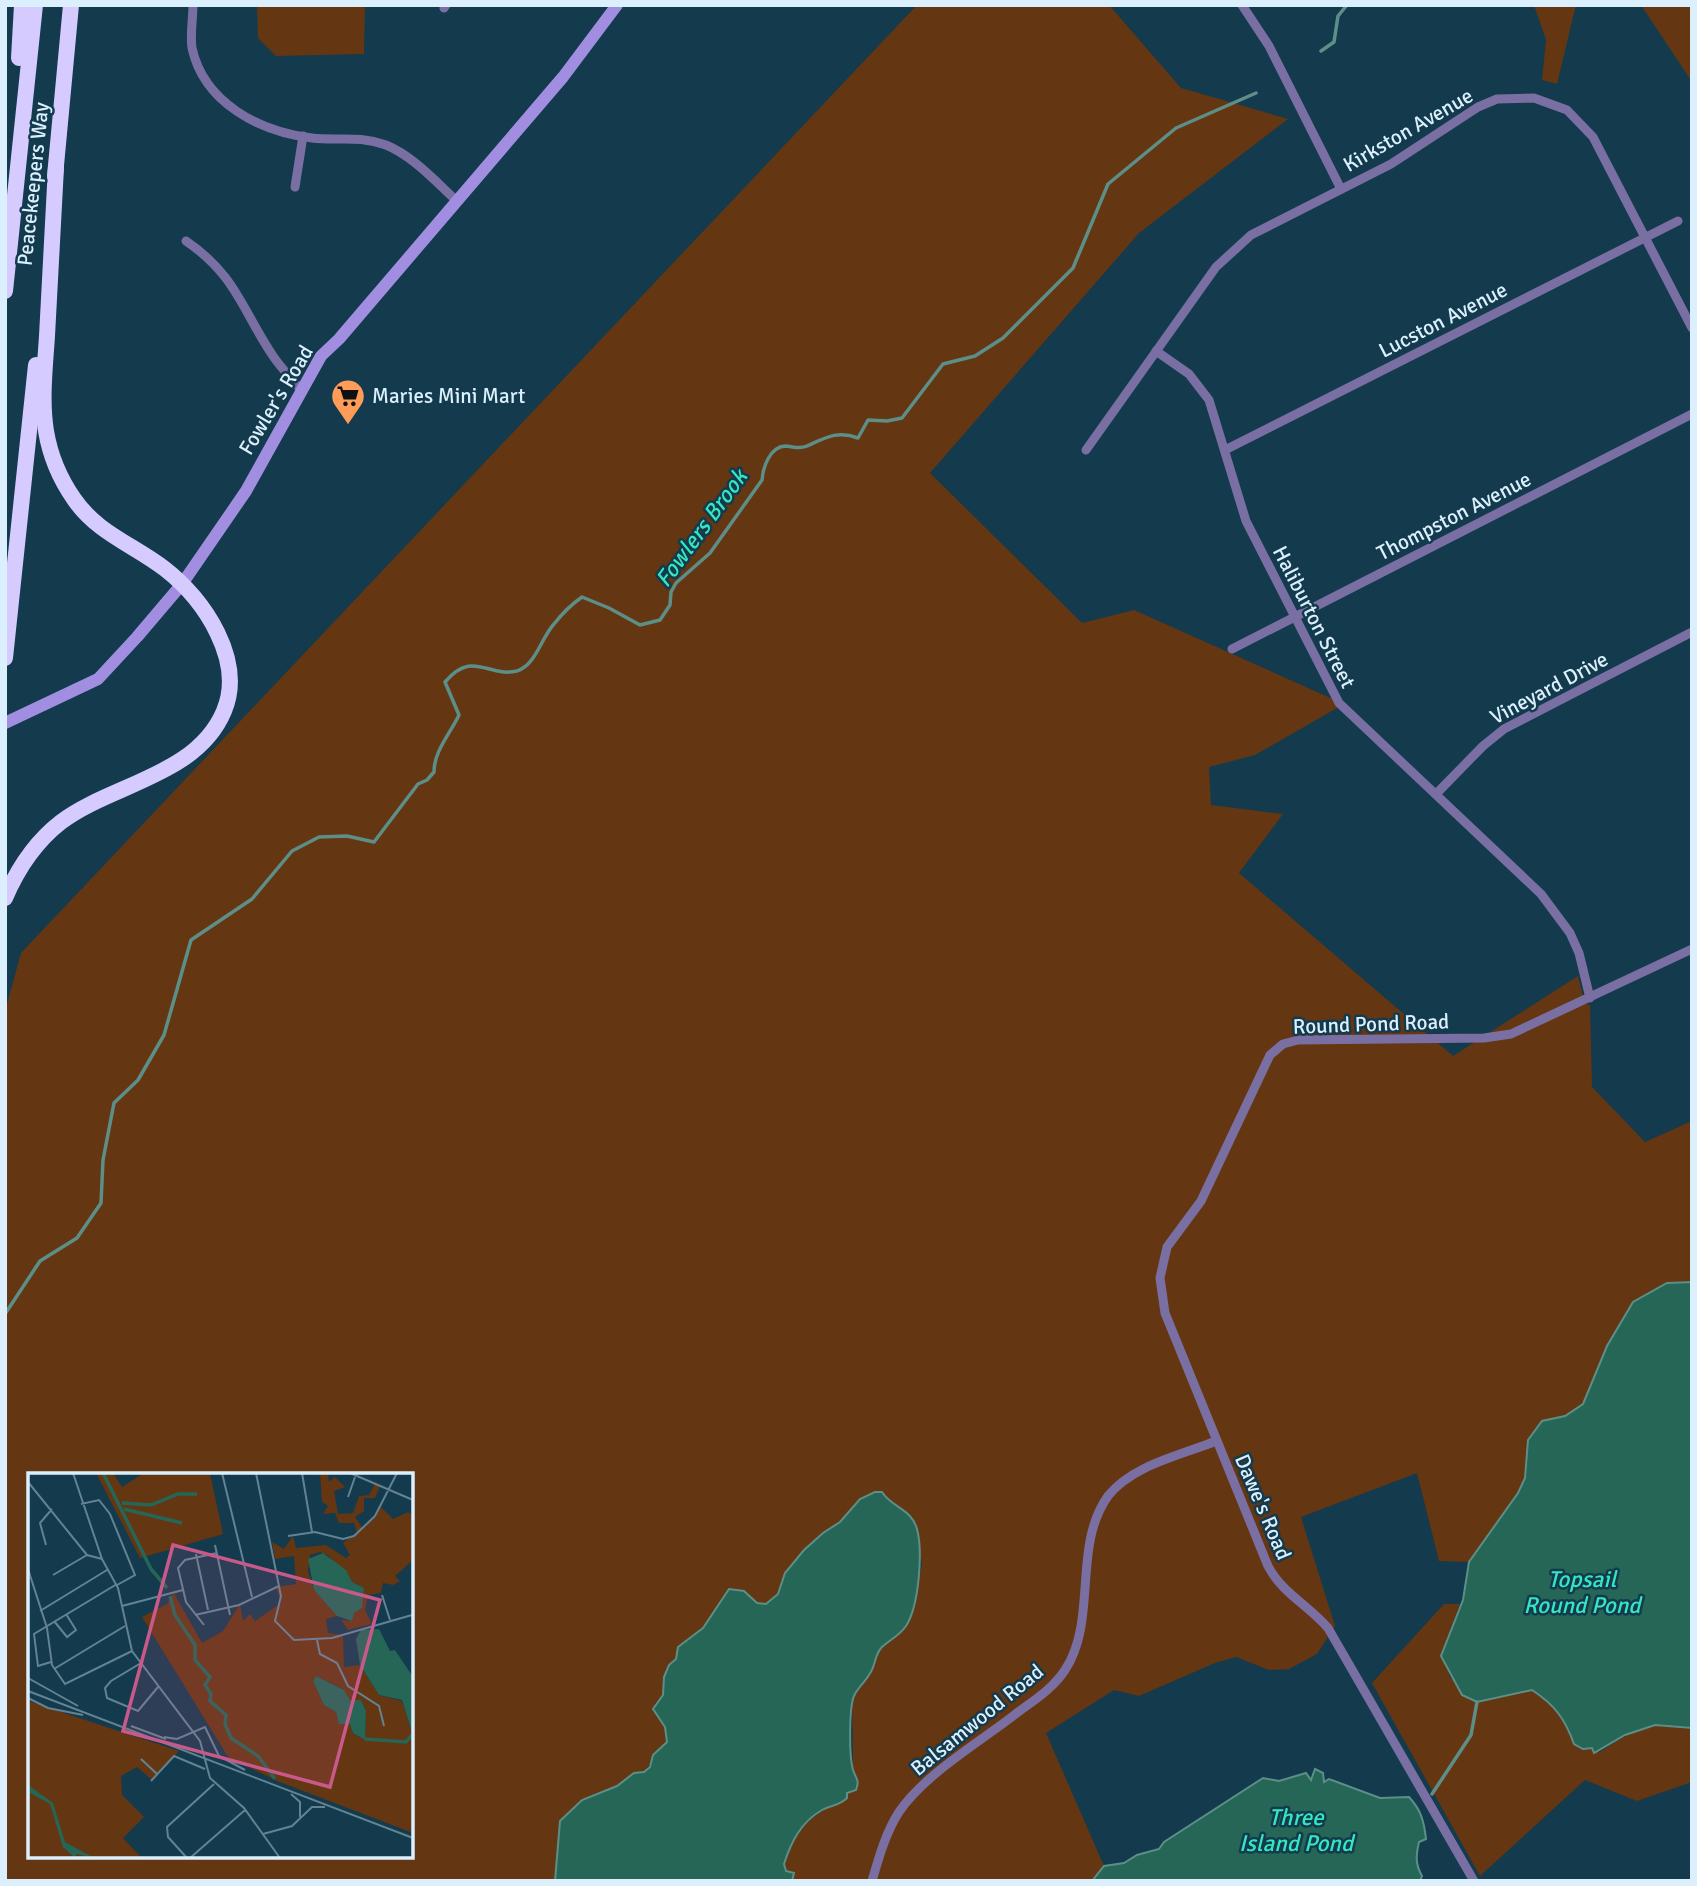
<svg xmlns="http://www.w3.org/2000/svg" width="1697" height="1886" font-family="Signika,sans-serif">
	<rect width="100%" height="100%" fill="#133a4d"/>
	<!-- green -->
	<g fill="#653612" fill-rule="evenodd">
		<path d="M 257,5 L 365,5 L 364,54 L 276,56 L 258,38 Z"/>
		<path d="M 917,5 L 1109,5 L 1181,88 L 1288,119 L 1139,233 L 930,473 L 1082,623 L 1134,610 L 1344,704 L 1255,755 L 1209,767 L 1211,805 L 1283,814 L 1239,873 L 1453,1056 L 1578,976 L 1584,1000 L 1590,1006 L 1592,1087 L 1645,1142 L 1692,1121 L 1692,1282 L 1662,1286 L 1633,1302 L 1607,1346 L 1583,1404 L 1565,1416 L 1541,1425 L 1529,1440 L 1525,1478 L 1518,1493 L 1469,1562 L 1439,1561 L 1417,1473 L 1301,1517 L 1335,1626 L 1317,1654 L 1289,1669 L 1269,1670 L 1236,1657 L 1215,1663 L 1139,1696 L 1114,1690 L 1046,1733 L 1104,1866 L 1092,1881 L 792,1881 L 784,1864 C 796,1825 814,1816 847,1793 L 853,1763 L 852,1699 L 871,1674 L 874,1657 L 881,1647 L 900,1633 L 908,1622 L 922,1565 L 916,1527 L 910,1515 L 890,1503 L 882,1492 L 860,1499 L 840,1522 L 823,1533 L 791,1565 L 785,1573 L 778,1594 L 765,1604 L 757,1603 L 746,1596 L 721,1602 L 704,1628 L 678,1647 C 675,1665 666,1676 664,1695 L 655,1704 C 658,1718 668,1727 667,1742 L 644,1772 L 634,1773 L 617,1786 L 587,1797 L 559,1839 L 555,1881 L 5,1881 L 5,1011 L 21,953 ZM 30,1475 L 411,1475 L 411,1856 L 30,1856 Z"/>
		<path d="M 1534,5 L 1576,5 L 1557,84 L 1542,80 L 1546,40 Z"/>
		<path d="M 1641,5 L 1692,5 L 1692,82 Z"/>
		<path d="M 1444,1604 L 1460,1604 L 1442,1652 L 1450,1677 L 1477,1702 L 1532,1690 C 1555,1705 1565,1719 1574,1744 L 1600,1752 C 1633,1729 1652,1720 1692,1728 L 1692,1782 L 1637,1801 L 1585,1780 L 1480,1876 L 1372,1683 Z"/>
	</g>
	<!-- water -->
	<g fill="#256656" stroke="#5c8f88" stroke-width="2">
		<path d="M 1692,1282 L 1692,1728 L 1655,1725 L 1625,1735 L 1594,1753 L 1592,1748 L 1583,1749 L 1574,1744 C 1565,1719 1555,1705 1532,1690 L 1477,1702 L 1462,1695 L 1441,1656 L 1463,1600 L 1469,1562 L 1518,1493 L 1525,1478 L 1528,1440 L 1542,1421 L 1565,1416 L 1583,1404 L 1607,1346 L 1633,1302 L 1667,1283 Z"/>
		<path d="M 875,1492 L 882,1492 C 891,1507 912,1509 917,1529 C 923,1552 919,1606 906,1626 C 899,1636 891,1639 882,1647 C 874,1655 876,1666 869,1675 C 864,1683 857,1689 854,1696 C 849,1708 849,1756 853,1770 C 856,1779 860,1780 856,1790 L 847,1793 L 847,1798 C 839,1806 831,1805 822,1810 C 801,1822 791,1842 784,1864 L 786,1871 L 794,1873 L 792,1881 L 555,1881 L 560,1821 L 582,1800 L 617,1786 L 634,1773 L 644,1772 L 650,1767 L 653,1755 L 667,1742 L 665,1727 L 653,1709 L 663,1695 L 664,1677 L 669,1665 L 676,1659 L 678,1647 L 703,1628 L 729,1589 L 744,1591 L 757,1603 L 766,1604 L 778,1594 L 785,1573 L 804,1550 L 823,1533 L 840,1522 L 860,1499 Z"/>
		<path d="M 1315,1769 L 1323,1773 L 1324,1782 L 1329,1779 L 1380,1798 L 1409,1797 C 1421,1810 1424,1821 1426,1839 L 1419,1842 C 1416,1855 1415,1864 1422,1876 L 1420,1881 L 1092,1881 L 1104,1866 L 1124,1863 L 1137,1855 L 1159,1849 L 1164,1842 L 1263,1778 L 1279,1781 L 1306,1773 L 1311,1780 Z"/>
	</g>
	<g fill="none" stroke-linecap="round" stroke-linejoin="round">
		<!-- stream -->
		<g stroke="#5c8f88" stroke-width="3.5">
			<path d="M 1321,51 L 1334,42 L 1338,16 L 1347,5"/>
			<path d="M 5,1314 L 40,1261 L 77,1238 L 101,1203 L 103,1160 L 114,1103 L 138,1080 L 164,1035 L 191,940 L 252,899 L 292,851 L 319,837 L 347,836 L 374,842 L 418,784 L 427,780 L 434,772 C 434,751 450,734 459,715 L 445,682 C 473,649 488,678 517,671 C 536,665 541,638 554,624 C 561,615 572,604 582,597 L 609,608 L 640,625 L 660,620 L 670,605 L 671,592 L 676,583 L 710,553 L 762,480 C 763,467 770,447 785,446 C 793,446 798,450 807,446 C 825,438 837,430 858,438 L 868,420 L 887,421 L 902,418 L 943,364 L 975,356 L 1003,338 L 1073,268 L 1108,184 L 1176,128 L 1256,93"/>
			<path d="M 1432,1794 L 1471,1735 L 1477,1702"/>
		</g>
		<!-- street -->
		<g stroke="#7a6fa3" stroke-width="9">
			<path d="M 193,5 C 193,18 190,35 192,48 C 204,103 260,132 312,138 C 339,141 358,135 386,145 C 413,156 436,182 457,201"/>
			<path d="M 1242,5 L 1269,46 L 1341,189"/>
			<path d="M 444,8 L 446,5"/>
			<path d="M 295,187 L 303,136"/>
			<path d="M 186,241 C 236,275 242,310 273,356 C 281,368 292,379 301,390"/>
			<path d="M 1156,351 L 1189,374 L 1209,400 L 1246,521 L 1339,703 L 1541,894 L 1570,933 L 1579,953 L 1590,998"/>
			<path d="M 1086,450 L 1216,267 L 1251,235 L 1391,164 L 1478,107 L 1497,99 L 1534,98 L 1567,110 L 1593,137 L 1692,328"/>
			<path d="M 1225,450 L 1678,221"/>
			<path d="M 1232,649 L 1692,414"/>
			<path d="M 1437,793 L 1483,746 L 1504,729 L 1692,632"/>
			<path d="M 872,1881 C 879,1857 886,1832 899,1812 C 924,1775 978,1743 1013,1716 C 1031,1702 1052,1690 1065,1670 C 1098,1620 1072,1546 1108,1496 C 1132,1465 1182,1455 1216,1441"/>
			<path d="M 1474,1881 L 1328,1628 C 1308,1605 1282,1593 1268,1566 L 1165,1313 L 1160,1278 L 1167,1247 L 1201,1201 L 1270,1055 L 1283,1044 L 1298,1040 L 1484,1038 L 1511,1034 L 1692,949"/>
		</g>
		<!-- secondary -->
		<path stroke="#a18ee1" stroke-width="12" d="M 5,723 L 98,679 L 137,637 L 182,584 L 246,491 L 321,356 L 339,339 L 563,77 L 617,5"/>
		<!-- highway -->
		<g stroke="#d5cbff" stroke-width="16">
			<path d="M 19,58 L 22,5"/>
			<path d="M 55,176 L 71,5"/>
			<path d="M 5,291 L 35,5"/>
			<path d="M 5,658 L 36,365"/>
			<path d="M 5,898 C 18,868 35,842 61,822 C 111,784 197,776 224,711 C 245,661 205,600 165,569 C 134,545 97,533 74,499 C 60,479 50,455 46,431 C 41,400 45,367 47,336 C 50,280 53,223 56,167"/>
		</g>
	</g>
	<!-- icons -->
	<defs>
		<g id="supermarket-pin" transform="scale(1.75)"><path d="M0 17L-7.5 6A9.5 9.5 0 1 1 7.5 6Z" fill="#fe9c58" stroke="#133a4d"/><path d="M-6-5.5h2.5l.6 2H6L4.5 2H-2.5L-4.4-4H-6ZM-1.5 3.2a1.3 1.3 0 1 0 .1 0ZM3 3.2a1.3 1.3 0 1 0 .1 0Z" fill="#111"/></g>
	</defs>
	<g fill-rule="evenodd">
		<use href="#supermarket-pin" x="348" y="396"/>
	</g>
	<g text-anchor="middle" stroke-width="5" stroke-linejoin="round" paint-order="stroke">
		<!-- street labels -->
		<g font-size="21" fill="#dbf0fc" stroke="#133a4d">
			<text transform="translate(1408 130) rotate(-30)" y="7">Kirkston Avenue</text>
			<text transform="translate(33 184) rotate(-84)" y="7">Peacekeepers Way</text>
			<text transform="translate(1443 320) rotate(-27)" y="7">Lucston Avenue</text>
			<text transform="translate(276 400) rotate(-59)" y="7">Fowler's Road</text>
			<text transform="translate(1454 516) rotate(-27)" y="7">Thompston Avenue</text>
			<text transform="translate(1314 617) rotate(63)" y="7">Haliburton Street</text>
			<text transform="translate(1549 688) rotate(-28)" y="7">Vineyard Drive</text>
			<text transform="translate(1371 1024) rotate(-2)" y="7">Round Pond Road</text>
			<text transform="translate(1263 1507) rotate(67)" y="7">Dawe's Road</text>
			<text transform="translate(977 1720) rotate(-39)" y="7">Balsamwood Road</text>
		</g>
		<!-- poi labels -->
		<g font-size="21" fill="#dbf0fc" stroke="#133a4d" text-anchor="start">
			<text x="372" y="403">Maries Mini Mart</text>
		</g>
		<!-- water labels -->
		<g font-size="23" font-style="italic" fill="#35e7c0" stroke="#133a4d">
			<text transform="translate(701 528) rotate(-54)" y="8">Fowlers Brook</text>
			<text x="1582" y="1587">Topsail<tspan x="1582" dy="26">Round Pond</tspan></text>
			<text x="1296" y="1825">Three<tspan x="1296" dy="26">Island Pond</tspan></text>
		</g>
	</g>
	<!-- overview -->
	<g transform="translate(28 1473)">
		<rect width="385" height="385" fill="#133a4d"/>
		<path d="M 68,0 L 85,0 L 94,14 L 116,0 L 182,0 L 195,61 L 112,85 ZM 292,0 L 300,0 L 301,9 L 307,4 L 317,14 L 306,18 L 310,41 L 325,40 L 331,23 L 341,22 L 347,11 L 352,13 L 347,25 L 336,25 L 336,38 L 327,44 L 334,54 L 329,60 L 326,50 L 311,50 L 307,40 L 295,41 L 300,33 L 294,29 ZM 352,33 L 365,46 L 380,39 L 385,42 L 385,87 L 367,103 L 372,108 L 365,112 L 355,110 L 353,120 L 340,122 L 337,137 L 344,151 L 320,157 L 313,147 L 324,148 L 325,140 L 333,136 L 336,115 L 322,108 L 301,83 L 292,79 L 282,82 L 280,98 L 286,117 L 309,143 L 298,146 L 300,160 L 315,162 L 316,194 L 332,192 L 351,222 L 374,228 L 385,263 L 385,360 L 249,308 L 200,284 L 114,144 L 139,131 L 146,120 L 174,170 L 195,158 L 212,131 L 215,148 L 222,141 L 227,148 L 253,130 L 248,114 L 268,111 L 266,83 L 247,86 L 244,69 L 256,76 L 265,63 L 268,75 L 298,72 L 318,85 L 322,82 L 315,70 L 343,48 ZM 288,203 L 315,216 L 322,227 L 333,227 L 338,238 L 337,267 L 325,260 L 322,251 L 311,251 L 308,239 L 296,232 L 285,208 ZM 0,228 L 151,278 L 124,307 L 109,294 L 93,303 L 94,322 L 116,344 L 95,365 L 114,385 L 0,385 Z" fill="#653612" fill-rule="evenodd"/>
		<path d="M 295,80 L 318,97 L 324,109 L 336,115 L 334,135 L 326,140 L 324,148 L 309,143 L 286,117 L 280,86 ZM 351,156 L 362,178 L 367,177 L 385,204 L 385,263 L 374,227 L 351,222 L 332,192 L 328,166 L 333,157 ZM 288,203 L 316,217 L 322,227 L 333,227 L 338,238 L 337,267 L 325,260 L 322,251 L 311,251 L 308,239 L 296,232 L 285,208 ZM 0,312 L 25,330 L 37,369 L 66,385 L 49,381 L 46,384 L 35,374 L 22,331 L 2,320 Z" fill="#256656"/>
		<path fill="none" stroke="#256656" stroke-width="3.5" d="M 75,0 L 123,96 L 139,115M 94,30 L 123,32 L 150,21 L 169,21M 96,36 L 154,50M 142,123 L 147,142 L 167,172 L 167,187 L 182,204 L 177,212 L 183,221 L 182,228 L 198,242 L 197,251 L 203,265 L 230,283 L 247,306M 337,266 L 378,269 L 384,262"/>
		<path fill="none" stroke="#638393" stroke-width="2" d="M 45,0 L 74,86 L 90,115 L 104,178 L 172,268 L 182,305 L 216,335 L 252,385M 194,0 L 224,124M 228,0 L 253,123 L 247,148 L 266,167 L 304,165 L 384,142M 274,0 L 284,59M 322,0 L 385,27M 0,9 L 59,82 L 74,86M 320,24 L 327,4M 53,31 L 71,27 L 82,41 L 107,102 L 89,112M 260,63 L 287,59 L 315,66 L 326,63 L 347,43 L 369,0M 18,72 L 12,50 L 24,36M 187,72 L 202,142M 168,81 L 180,137M 0,96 L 19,155 L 24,192 L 37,211 L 104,178M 25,102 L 59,82M 354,122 L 362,147M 94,133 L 155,117M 12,138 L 79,97M 167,142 L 211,132 L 251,113M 26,148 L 39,164 L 48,157 L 38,141M 176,152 L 158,129 L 150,95 L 157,87 L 189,80M 289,167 L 292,181 L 309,190 L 320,213 L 351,233 L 356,253M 385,171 L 385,115M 23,189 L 10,193 L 6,161 L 89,111M 113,190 L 83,208 L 77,215 L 79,225 L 110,238 L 130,214M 26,196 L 97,153M 0,205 L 50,233M 0,218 L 385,365M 0,225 L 20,235 L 55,242M 103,253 L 138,266M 136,264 L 149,266 L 177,254 L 191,283 L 217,297M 113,286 L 129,301M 123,308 L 146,283 L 177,296M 263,321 L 272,329 L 272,344M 235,361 L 264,353 L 284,334 L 297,334M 159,385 L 140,364 L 139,354 L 186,311M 162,385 L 217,337"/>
		<path fill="#ca598b" fill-opacity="0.15" stroke="#ca598b" stroke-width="3.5" d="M 145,72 L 352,127 L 302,314 L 95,258 Z"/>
		<rect width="385" height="385" fill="none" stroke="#dbf0fc" stroke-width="3.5"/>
	</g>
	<!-- border -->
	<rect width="1697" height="1886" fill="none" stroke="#dbf0fc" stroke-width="14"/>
</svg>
